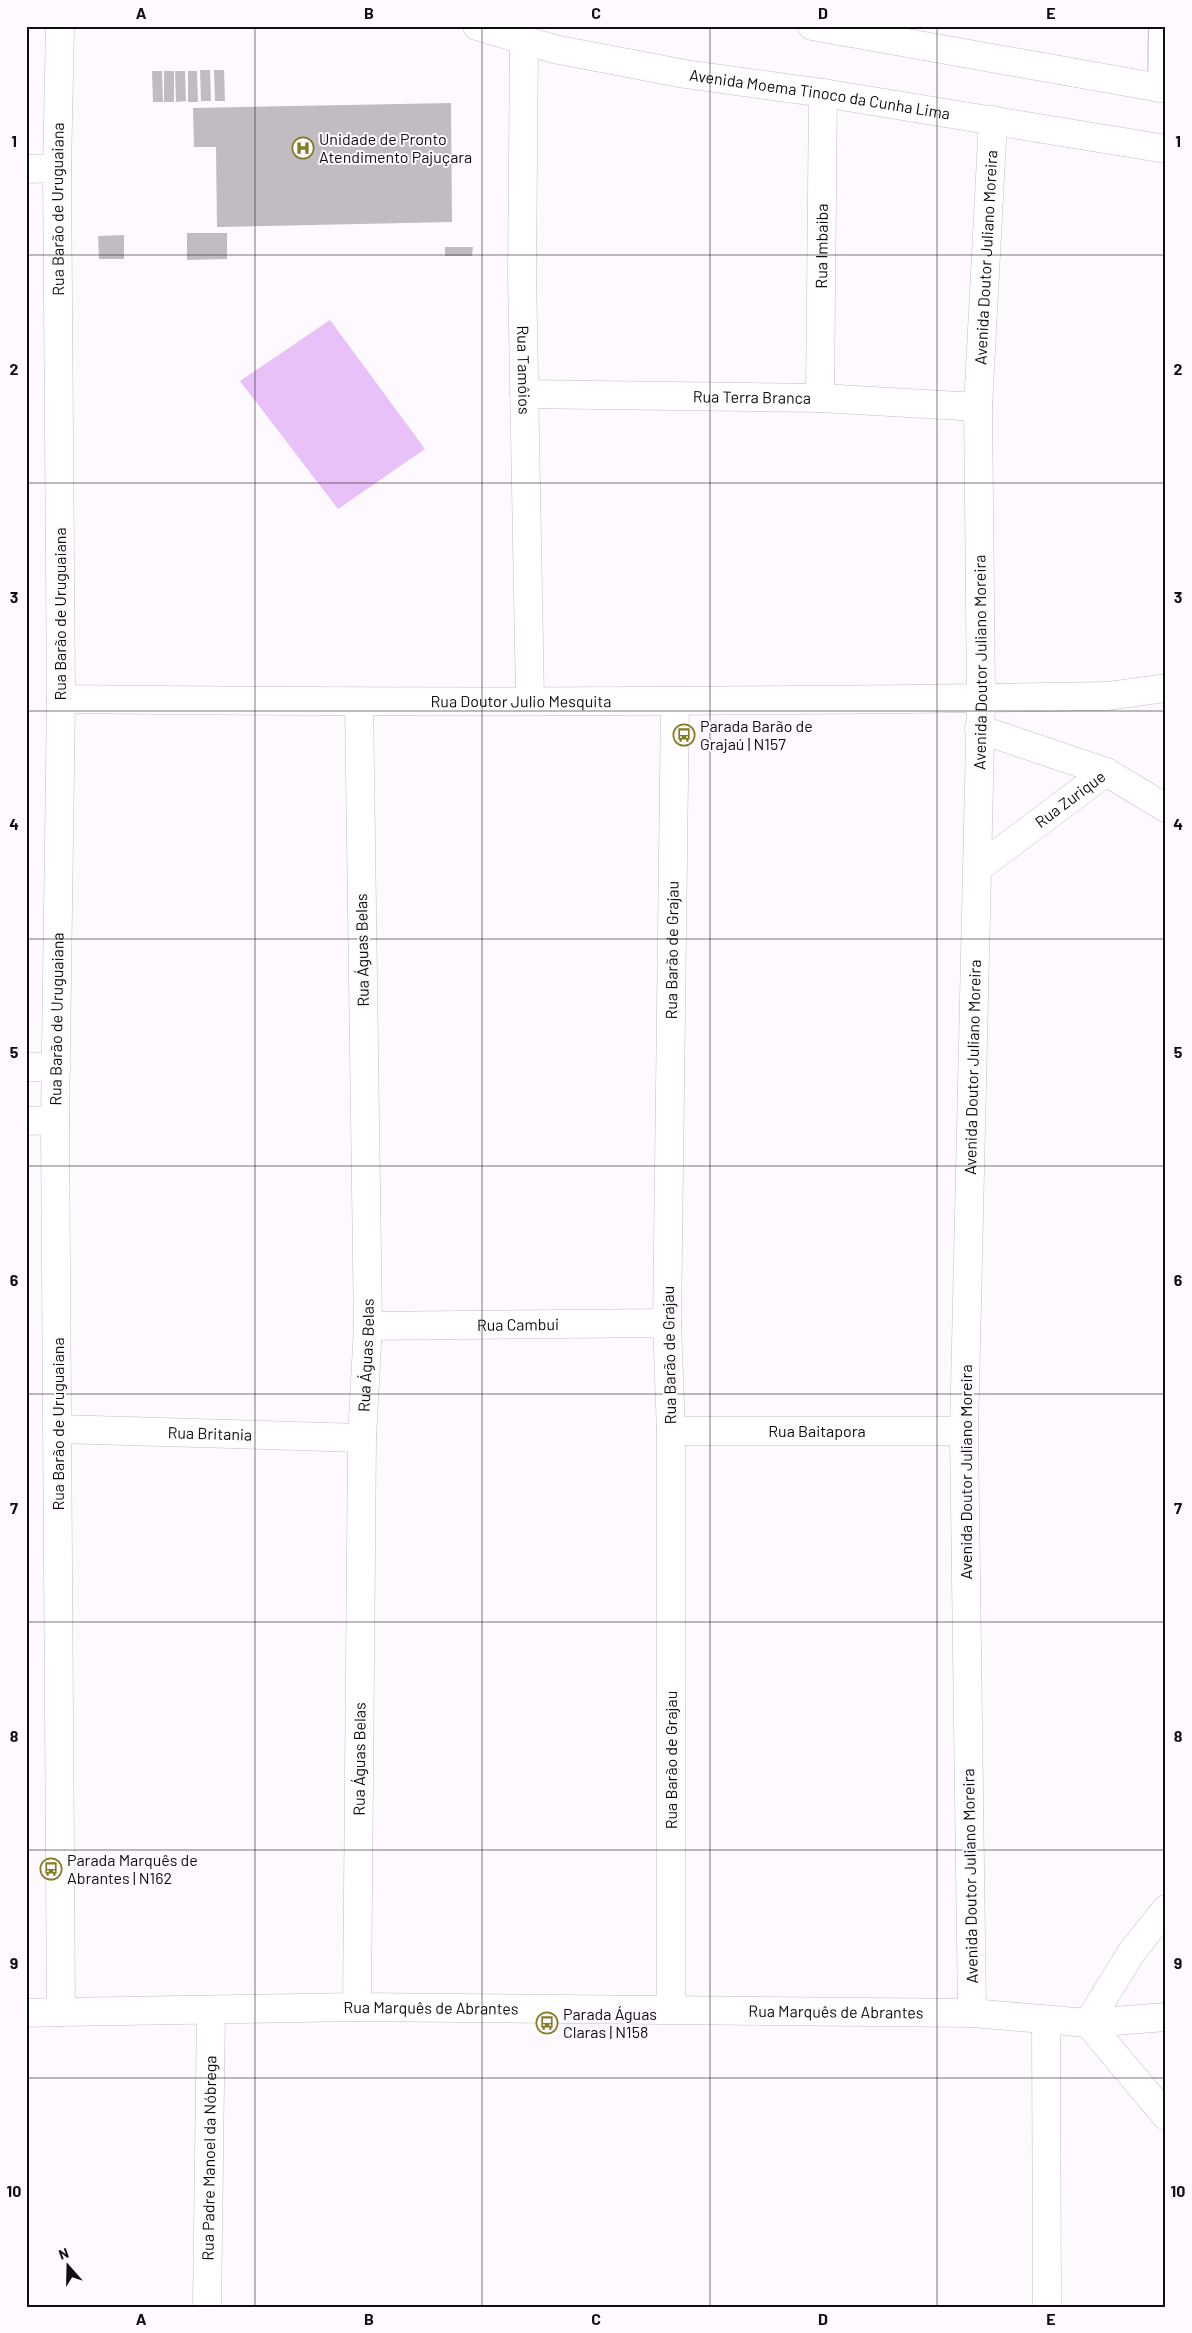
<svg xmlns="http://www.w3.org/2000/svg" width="1192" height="2333" font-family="Barlow,sans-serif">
	<rect width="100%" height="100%" fill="#fdf9ff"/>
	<!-- green -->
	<path fill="#e9c1f9" d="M 330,320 L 425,449 L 338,509 L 240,381 Z"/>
	<!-- building -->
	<g fill="#c0bcc1">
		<path d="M 200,70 L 210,70 L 211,101 L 201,101 Z"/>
		<path d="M 214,70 L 224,70 L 225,101 L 215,101 Z"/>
		<path d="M 152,71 L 162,71 L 163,102 L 153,102 Z"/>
		<rect x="164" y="71" width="10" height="31"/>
		<path d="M 175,71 L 185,71 L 186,101 L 176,102 Z"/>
		<path d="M 188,71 L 197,71 L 198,102 L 188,102 Z"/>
		<path d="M 451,103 L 452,222 L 217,227 L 216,147 L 194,147 L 193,108 Z"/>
		<path d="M 187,233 L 227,233 L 227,259 L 187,260 Z"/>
		<path d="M 124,235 L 124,259 L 99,259 L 98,236 Z"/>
		<path d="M 445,247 L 473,247 L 472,256 L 445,256 Z"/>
	</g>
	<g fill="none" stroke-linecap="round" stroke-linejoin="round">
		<!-- service casing -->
		<g stroke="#c2bec3" stroke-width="18">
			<path id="service" d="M 1156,88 L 1157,26"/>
		</g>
		<!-- minor casing -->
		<g stroke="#c2bec3" stroke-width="29">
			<g id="minor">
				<path id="s1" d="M 524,40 L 522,274 L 530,700"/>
				<path id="s2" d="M 524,394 L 820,398 L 978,407"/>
				<path id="s3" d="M 820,398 L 823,93"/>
				<path id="s4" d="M 61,699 C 410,703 759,702 1108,696 L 1166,688"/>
				<path d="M 979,729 L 1106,772"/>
				<path id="s5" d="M 978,868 L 1106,772 L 1166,808"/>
				<path d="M 26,1067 L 56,1067"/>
				<path d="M 26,1121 L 55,1120"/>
				<path id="s6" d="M 368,1326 L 667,1323"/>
				<path id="s7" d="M 59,1429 L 362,1438"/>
				<path id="s8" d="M 671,1431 L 964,1431"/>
				<path id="s9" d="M 357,2007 L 362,1438 L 368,1326 L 359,702"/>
				<path id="s10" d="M 671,2010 L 671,1431 L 667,1323 L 675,701"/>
				<path id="s11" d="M 61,2012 L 357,2007 L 972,2013 L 1088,2023 L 1166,2017"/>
				<path id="s12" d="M 972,2013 L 964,1431 L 981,697 L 978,407 L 993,120"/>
				<path d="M 1046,2020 L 1047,2307"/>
				<path d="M 1088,2023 L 1131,1953 L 1166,1909"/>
				<path d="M 1088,2023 L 1166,2116"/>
				<path id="s13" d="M 207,2307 L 211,2010"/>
			</g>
		</g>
		<!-- tertiary casing -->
		<g stroke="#c2bec3" stroke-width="29">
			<g id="tertiary">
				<path d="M 26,169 L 57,168"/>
				<path id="s14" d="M 26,2013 L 61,2012 L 55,1120 L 61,699 L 57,168 L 60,26"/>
			</g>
		</g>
		<!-- primary casing -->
		<g stroke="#c2bec3" stroke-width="29">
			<g id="primary">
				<path id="s15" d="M 477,26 L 554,49 L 685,74 L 823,93 L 1166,149"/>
				<path d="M 812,26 L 1166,89"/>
			</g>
		</g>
		<!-- service -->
		<use href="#service" stroke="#fff" stroke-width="16"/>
		<!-- minor -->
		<use href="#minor" stroke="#fff" stroke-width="28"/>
		<!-- tertiary -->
		<use href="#tertiary" stroke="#fff" stroke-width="28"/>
		<!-- primary -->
		<use href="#primary" stroke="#fff" stroke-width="28"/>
	</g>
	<!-- grid -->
	<path fill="none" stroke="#0f0d0f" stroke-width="1" stroke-opacity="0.55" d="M 255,26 L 255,2307M 482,26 L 482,2307M 710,26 L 710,2307M 937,26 L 937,2307M 26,255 L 1166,255M 26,483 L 1166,483M 26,711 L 1166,711M 26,939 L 1166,939M 26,1166 L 1166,1166M 26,1394 L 1166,1394M 26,1622 L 1166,1622M 26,1850 L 1166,1850M 26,2078 L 1166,2078"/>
	<!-- icons -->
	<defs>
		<g id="hospital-ring" transform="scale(1.125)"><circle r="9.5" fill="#fdf9ff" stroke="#827d23" stroke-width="1.5"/><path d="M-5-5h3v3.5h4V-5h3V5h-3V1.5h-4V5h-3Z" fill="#827d23"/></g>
		<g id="bus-ring" transform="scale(1.125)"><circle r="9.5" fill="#fdf9ff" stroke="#827d23" stroke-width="1.5"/><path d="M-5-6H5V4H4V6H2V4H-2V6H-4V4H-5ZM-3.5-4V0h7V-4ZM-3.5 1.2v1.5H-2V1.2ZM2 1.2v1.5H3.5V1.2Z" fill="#827d23"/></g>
	</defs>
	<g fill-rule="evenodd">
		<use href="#hospital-ring" x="303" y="148"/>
		<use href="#bus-ring" x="684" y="735"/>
		<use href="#bus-ring" x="51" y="1869"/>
		<use href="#bus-ring" x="547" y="2023"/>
	</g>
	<g text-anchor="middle" stroke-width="4" stroke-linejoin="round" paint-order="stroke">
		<!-- street labels -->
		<g font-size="16" fill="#0f0d0f" stroke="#fdf9ff">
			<text dy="6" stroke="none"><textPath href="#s15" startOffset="350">Avenida Moema Tinoco da Cunha Lima</textPath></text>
			<text dy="6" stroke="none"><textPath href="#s14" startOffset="1838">Rua Barão de Uruguaiana</textPath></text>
			<text dy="6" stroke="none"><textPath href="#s3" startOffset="152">Rua Imbaiba</textPath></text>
			<text dy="6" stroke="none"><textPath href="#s12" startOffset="1756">Avenida Doutor Juliano Moreira</textPath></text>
			<text dy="6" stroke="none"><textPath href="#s1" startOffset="330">Rua Tamôios</textPath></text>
			<text dy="6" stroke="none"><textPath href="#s2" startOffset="228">Rua Terra Branca</textPath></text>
			<text transform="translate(60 614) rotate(-90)" y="6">Rua Barão de Uruguaiana</text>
			<text dy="6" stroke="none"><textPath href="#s12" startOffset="1351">Avenida Doutor Juliano Moreira</textPath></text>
			<text dy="6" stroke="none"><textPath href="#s4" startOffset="460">Rua Doutor Julio Mesquita</textPath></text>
			<text dy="6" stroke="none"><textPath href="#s5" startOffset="115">Rua Zurique</textPath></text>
			<text transform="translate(362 950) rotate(-91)" y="6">Rua Águas Belas</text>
			<text dy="6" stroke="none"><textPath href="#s10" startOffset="1060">Rua Barão de Grajau</textPath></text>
			<text dy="6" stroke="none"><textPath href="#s14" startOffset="1028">Rua Barão de Uruguaiana</textPath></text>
			<text dy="6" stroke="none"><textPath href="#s12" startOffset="946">Avenida Doutor Juliano Moreira</textPath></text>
			<text dy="6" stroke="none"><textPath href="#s6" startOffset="150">Rua Cambui</textPath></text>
			<text dy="6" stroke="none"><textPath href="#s9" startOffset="652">Rua Águas Belas</textPath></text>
			<text transform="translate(669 1355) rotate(-91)" y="6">Rua Barão de Grajau</text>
			<text transform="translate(58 1424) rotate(-90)" y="6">Rua Barão de Uruguaiana</text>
			<text dy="6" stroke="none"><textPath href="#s8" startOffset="146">Rua Baitapora</textPath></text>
			<text dy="6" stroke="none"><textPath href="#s7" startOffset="151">Rua Britania</textPath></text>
			<text transform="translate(966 1472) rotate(-90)" y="6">Avenida Doutor Juliano Moreira</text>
			<text dy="6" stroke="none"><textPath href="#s9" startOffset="248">Rua Águas Belas</textPath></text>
			<text transform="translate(671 1760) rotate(-90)" y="6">Rua Barão de Grajau</text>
			<text transform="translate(970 1876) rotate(-91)" y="6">Avenida Doutor Juliano Moreira</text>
			<text dy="6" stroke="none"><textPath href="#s11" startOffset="370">Rua Marquês de Abrantes</textPath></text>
			<text dy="6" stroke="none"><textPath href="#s11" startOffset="775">Rua Marquês de Abrantes</textPath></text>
			<text dy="6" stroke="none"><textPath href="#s13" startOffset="149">Rua Padre Manoel da Nóbrega</textPath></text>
		</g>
		<!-- poi labels -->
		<g font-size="16" fill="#0f0d0f" stroke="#fdf9ff" text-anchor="start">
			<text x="319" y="145">Unidade de Pronto<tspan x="319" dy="18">Atendimento Pajuçara</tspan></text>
			<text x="700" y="732">Parada Barão de<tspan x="700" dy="18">Grajaú | N157</tspan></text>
			<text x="67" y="1866">Parada Marquês de<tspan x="67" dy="18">Abrantes | N162</tspan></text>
			<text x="563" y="2020">Parada Águas<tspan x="563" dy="18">Claras | N158</tspan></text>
		</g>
	</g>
	<!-- border -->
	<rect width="1192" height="2333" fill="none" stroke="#fdf9ff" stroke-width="55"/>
	<!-- north arrow -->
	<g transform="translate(68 2266) rotate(340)" stroke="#fdf9ff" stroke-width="4" paint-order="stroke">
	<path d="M0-4L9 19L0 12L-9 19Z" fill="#0f0d0f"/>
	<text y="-8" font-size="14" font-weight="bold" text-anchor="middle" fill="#0f0d0f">N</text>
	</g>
	<rect x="28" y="28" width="1136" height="2278" fill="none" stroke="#0f0d0f" stroke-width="2"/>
	<g font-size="16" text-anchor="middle" font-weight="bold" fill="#0f0d0f">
		<text x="141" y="19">A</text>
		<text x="369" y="19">B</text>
		<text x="596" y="19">C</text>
		<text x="823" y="19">D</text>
		<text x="1051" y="19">E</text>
		<text x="14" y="147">1</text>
		<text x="1178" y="147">1</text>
		<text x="14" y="375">2</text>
		<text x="1178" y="375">2</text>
		<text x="14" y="603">3</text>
		<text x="1178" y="603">3</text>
		<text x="14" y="830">4</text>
		<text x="1178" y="830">4</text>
		<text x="14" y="1058">5</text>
		<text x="1178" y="1058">5</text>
		<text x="14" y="1286">6</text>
		<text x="1178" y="1286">6</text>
		<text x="14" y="1514">7</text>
		<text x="1178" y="1514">7</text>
		<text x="14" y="1742">8</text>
		<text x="1178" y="1742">8</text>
		<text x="14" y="1969">9</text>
		<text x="1178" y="1969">9</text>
		<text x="14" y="2197">10</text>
		<text x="1178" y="2197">10</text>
		<text x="141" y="2325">A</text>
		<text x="369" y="2325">B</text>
		<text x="596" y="2325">C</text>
		<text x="823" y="2325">D</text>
		<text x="1051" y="2325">E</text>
	</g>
</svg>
